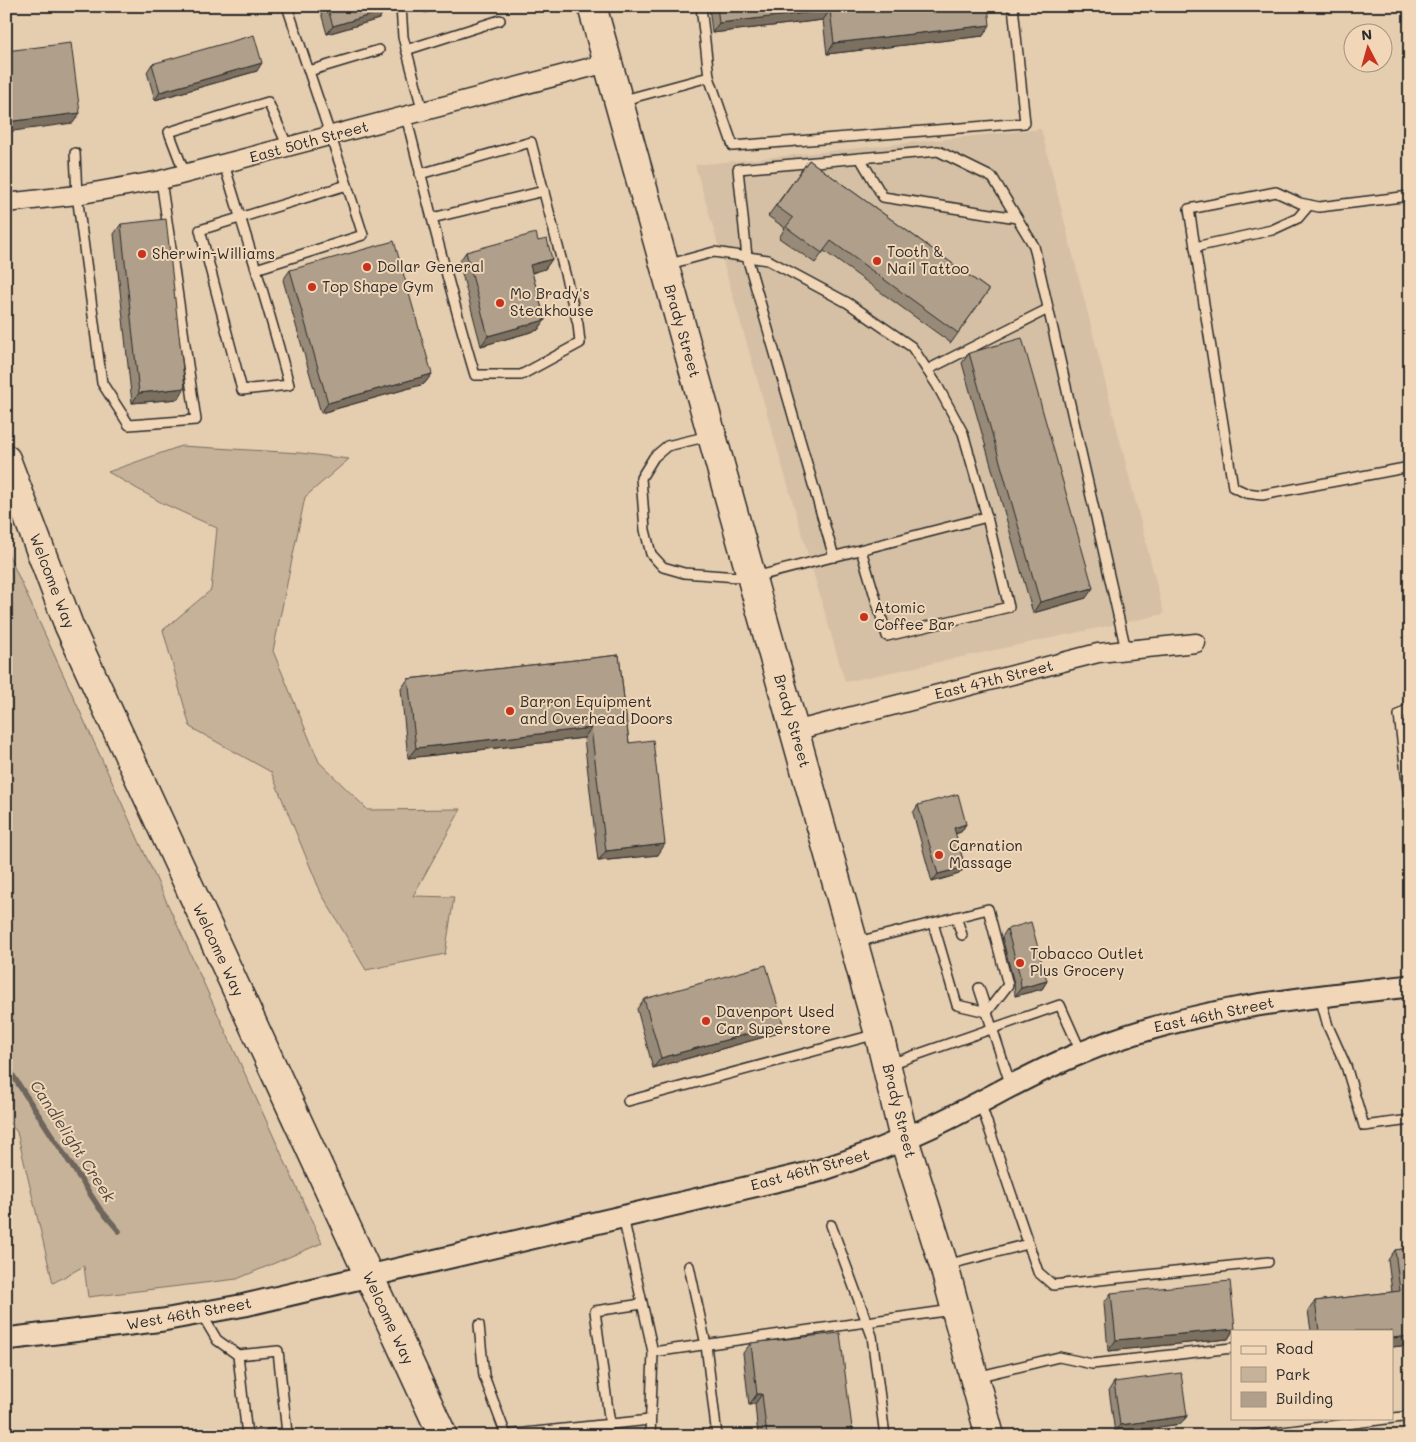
<svg xmlns="http://www.w3.org/2000/svg" width="1416" height="1442" font-family="Mali,sans-serif">
	<rect width="100%" height="100%" fill="#e5cdb0"/>
	<filter id="ink" filterUnits="userSpaceOnUse"><feTurbulence type="fractalNoise" baseFrequency=".02" numOctaves="2"/><feDisplacementMap in="SourceGraphic" scale="10" xChannelSelector="R" yChannelSelector="G"/><feConvolveMatrix kernelMatrix="1 2 1 2 8 2 1 2 1" color-interpolation-filters="sRGB"/></filter>
	<g filter="url(#ink)">
		<!-- built -->
		<path fill="#d5c0a5" d="M 1041,129 L 1164,614 L 845,682 L 695,165 Z"/>
		<!-- green -->
		<g fill="#c6b299" stroke="#786e62">
			<path d="M 181,446 L 300,453 L 349,459 L 305,497 L 273,651 L 319,762 L 368,810 L 461,809 L 413,896 L 454,897 L 445,954 L 366,970 L 321,893 L 271,772 L 190,727 L 163,630 L 211,590 L 217,528 L 162,503 L 108,472 Z"/>
			<path d="M 6,549 L 322,1243 L 237,1279 L 88,1297 L 84,1266 L 53,1283 L 17,1132 L 6,1119 Z"/>
		</g>
		<g fill="none" stroke-linecap="round" stroke-linejoin="round">
			<!-- stream -->
			<path stroke="#6e665b" stroke-width="5.5" d="M 6,1065 L 100,1209 L 119,1231"/>
			<!-- service casing -->
			<g stroke="#2b2b2b" stroke-width="12">
				<g id="service">
					<path d="M 287,6 L 347,185"/>
					<path d="M 401,6 L 403,37 L 423,112"/>
					<path d="M 701,6 L 709,77 L 733,146 L 1025,123 L 1013,6"/>
					<path d="M 406,50 L 500,20"/>
					<path d="M 309,71 L 379,50"/>
					<path d="M 620,101 L 709,77"/>
					<path d="M 406,116 C 428,203 449,289 475,375 L 521,375 L 580,343 L 578,324 L 531,142 L 420,174"/>
					<path d="M 75,153 L 77,195 L 102,383 L 129,425 L 196,420 L 161,180"/>
					<path d="M 860,158 L 883,197 L 1017,218"/>
					<path d="M 224,164 C 246,237 270,311 289,385 L 242,390 L 200,230 L 347,185 L 363,235 L 256,269"/>
					<path d="M 185,174 L 169,132 L 268,102 L 288,147"/>
					<path d="M 1410,196 L 1319,207 L 1300,203 L 1276,192 L 1189,209 L 1233,487 L 1246,493 L 1262,495 L 1410,467"/>
					<path d="M 432,218 L 544,191"/>
					<path d="M 1195,247 L 1272,230 L 1298,218 L 1309,205"/>
					<path d="M 666,265 L 714,252 L 768,260 L 848,303 L 912,347 L 937,385 L 963,433 L 987,517 L 751,578 L 684,573 L 663,567 L 651,554 L 645,530 L 641,478 L 654,457 L 667,446 L 709,436"/>
					<path d="M 927,370 L 1048,309"/>
					<path d="M 861,550 L 887,636 L 1009,607 L 987,517"/>
					<path d="M 834,557 L 747,257 L 738,169 L 938,151 L 993,178 L 1034,246 L 1126,650"/>
					<path d="M 1410,707 L 1399,715 L 1410,807"/>
					<path d="M 956,917 L 962,935"/>
					<path d="M 857,942 L 988,909 L 1008,985 L 987,1012 L 957,1005 L 933,923"/>
					<path d="M 979,988 L 1011,1086"/>
					<path d="M 1320,997 L 1328,1026 L 1346,1066 L 1364,1126 L 1410,1120"/>
					<path d="M 890,1064 L 1060,1005 L 1081,1052"/>
					<path d="M 628,1101 L 877,1034"/>
					<path d="M 980,1102 L 1038,1272 L 1053,1285 L 1268,1262"/>
					<path d="M 623,1217 L 653,1352 L 650,1436"/>
					<path d="M 831,1225 L 872,1336 L 885,1436"/>
					<path d="M 946,1265 L 1028,1244"/>
					<path d="M 689,1266 L 706,1345 L 717,1436"/>
					<path d="M 201,1313 L 217,1340 L 238,1355 L 278,1351 L 287,1433 L 254,1436"/>
					<path d="M 479,1325 L 484,1376 L 506,1435 L 650,1420"/>
					<path d="M 653,1352 L 952,1310"/>
					<path d="M 238,1355 L 247,1436"/>
					<path d="M 976,1377 L 1059,1357 L 1092,1364 L 1232,1348"/>
					<path d="M 610,1425 L 595,1311 L 642,1304"/>
					<path d="M 1251,1436 L 1410,1416"/>
				</g>
			</g>
			<!-- minor casing -->
			<g stroke="#2b2b2b" stroke-width="21">
				<g id="minor">
					<path d="M 6,203 L 77,195 L 161,180 L 607,63"/>
					<path d="M 794,731 L 1098,653 L 1196,643"/>
				</g>
			</g>
			<!-- tertiary casing -->
			<g stroke="#2b2b2b" stroke-width="25">
				<path id="tertiary" d="M 6,1339 L 163,1320 L 245,1305 L 818,1171 C 859,1158 897,1143 935,1125 C 984,1102 1030,1073 1081,1053 C 1186,1009 1297,998 1410,986"/>
			</g>
			<!-- trunk casing -->
			<g stroke="#2b2b2b" stroke-width="31">
				<g id="trunk">
					<path d="M 592,6 L 879,1034 L 904,1139 L 944,1266 L 990,1436"/>
					<path d="M 6,459 L 69,626 L 443,1436"/>
				</g>
			</g>
			<!-- service -->
			<use href="#service" stroke="#f1d7b8" stroke-width="9"/>
			<!-- minor -->
			<use href="#minor" stroke="#f1d7b8" stroke-width="18"/>
			<!-- tertiary -->
			<use href="#tertiary" stroke="#f1d7b8" stroke-width="21"/>
			<!-- trunk -->
			<use href="#trunk" stroke="#f1d7b8" stroke-width="28"/>
		</g>
		<!-- wall -->
		<g fill="#978a78" stroke="#2b2b2b">
			<path d="M 319,6 L 383,6 L 379,19 L 327,34 Z"/>
			<path d="M 424,6 L 447,6 L 425,13 Z"/>
			<path d="M 709,6 L 988,6 L 983,36 L 827,54 L 823,20 L 712,33 Z"/>
			<path d="M 152,64 L 257,71 L 155,100 L 147,72 Z"/>
			<path d="M 809,160 L 989,290 L 951,343 L 824,251 L 815,263 L 779,238 L 785,228 L 768,216 Z"/>
			<path d="M 121,224 L 178,399 L 132,403 L 114,234 Z"/>
			<path d="M 538,241 L 552,259 L 545,269 L 532,273 L 545,320 L 538,330 L 481,346 L 459,262 L 466,252 Z"/>
			<path d="M 290,270 L 432,374 L 424,384 L 321,413 L 283,280 Z"/>
			<path d="M 969,353 L 1086,598 L 1033,613 L 962,363 Z"/>
			<path d="M 619,655 L 629,743 L 658,855 L 598,861 L 584,738 L 408,758 L 401,689 L 408,679 Z"/>
			<path d="M 918,805 L 966,824 L 961,832 L 955,834 L 965,867 L 959,874 L 932,882 L 913,813 Z"/>
			<path d="M 1007,929 L 1047,981 L 1042,989 L 1015,996 L 1014,983 L 1002,937 Z"/>
			<path d="M 644,999 L 775,1034 L 653,1068 L 637,1009 Z"/>
			<path d="M 1410,1248 L 1410,1345 L 1392,1347 L 1392,1331 L 1311,1331 L 1308,1311 L 1315,1301 L 1392,1292 L 1388,1260 L 1395,1250 Z"/>
			<path d="M 1111,1293 L 1233,1331 L 1228,1339 L 1108,1351 L 1104,1303 Z"/>
			<path d="M 751,1343 L 853,1436 L 758,1436 L 755,1404 L 749,1405 L 743,1353 Z"/>
			<path d="M 1114,1382 L 1187,1416 L 1181,1424 L 1115,1433 L 1109,1390 Z"/>
		</g>
		<!-- shaded-wall -->
		<g fill="#7b7061" stroke="#2b2b2b">
			<path d="M 430,6 L 447,6 L 425,13 Z"/>
			<path d="M 830,10 L 823,20 L 712,33 L 719,23 Z"/>
			<path d="M 384,11 L 379,19 L 327,34 L 333,26 Z"/>
			<path d="M 990,25 L 983,36 L 827,54 L 834,43 Z"/>
			<path d="M 262,63 L 257,71 L 155,100 L 160,92 Z"/>
			<path d="M 80,113 L 73,123 L 6,132 L 6,122 Z"/>
			<path d="M 552,259 L 545,269 L 523,275 L 530,265 Z"/>
			<path d="M 545,320 L 538,330 L 481,346 L 488,336 Z"/>
			<path d="M 432,374 L 424,384 L 321,413 L 328,403 Z"/>
			<path d="M 185,388 L 178,399 L 132,403 L 139,393 Z"/>
			<path d="M 1093,588 L 1086,598 L 1033,613 L 1040,602 Z"/>
			<path d="M 591,728 L 584,738 L 408,758 L 416,748 Z"/>
			<path d="M 966,824 L 961,832 L 948,836 L 954,828 Z"/>
			<path d="M 665,844 L 658,855 L 598,861 L 606,851 Z"/>
			<path d="M 965,867 L 959,874 L 932,882 L 938,874 Z"/>
			<path d="M 1047,981 L 1042,989 L 1015,996 L 1021,988 Z"/>
			<path d="M 783,1024 L 775,1034 L 653,1068 L 661,1058 Z"/>
			<path d="M 1235,1329 L 1233,1331 L 1232,1331 L 1232,1332 L 1228,1339 L 1108,1351 L 1116,1340 Z"/>
			<path d="M 1410,1336 L 1410,1345 L 1392,1347 L 1392,1338 Z"/>
			<path d="M 757,1394 L 762,1394 L 755,1404 L 749,1405 Z"/>
			<path d="M 1187,1416 L 1181,1424 L 1115,1433 L 1120,1425 Z"/>
		</g>
		<!-- building -->
		<g fill="#b0a08b" stroke="#2b2b2b">
			<path d="M 327,6 L 383,6 L 384,11 L 333,26 Z"/>
			<path d="M 717,6 L 988,6 L 990,25 L 834,43 L 830,10 L 719,23 Z"/>
			<path d="M 254,35 L 262,63 L 160,92 L 152,64 Z"/>
			<path d="M 71,43 L 80,113 L 6,122 L 6,51 Z"/>
			<path d="M 809,160 L 989,290 L 958,333 L 831,241 L 822,253 L 786,227 L 793,218 L 776,206 Z"/>
			<path d="M 166,219 L 185,388 L 139,393 L 121,224 Z"/>
			<path d="M 536,233 L 538,241 L 547,239 L 552,259 L 530,265 L 545,320 L 488,336 L 466,252 Z"/>
			<path d="M 394,241 L 432,374 L 328,403 L 290,270 Z"/>
			<path d="M 1022,338 L 1093,588 L 1040,602 L 969,353 Z"/>
			<path d="M 619,655 L 629,743 L 653,740 L 665,844 L 606,851 L 591,728 L 416,748 L 408,679 Z"/>
			<path d="M 958,794 L 966,824 L 954,828 L 965,867 L 938,874 L 918,805 Z"/>
			<path d="M 1031,922 L 1047,981 L 1021,988 L 1020,976 L 1007,929 Z"/>
			<path d="M 766,965 L 783,1024 L 661,1058 L 644,999 Z"/>
			<path d="M 1410,1248 L 1410,1336 L 1392,1338 L 1392,1331 L 1319,1331 L 1315,1301 L 1400,1291 L 1395,1250 Z"/>
			<path d="M 1230,1281 L 1235,1329 L 1116,1340 L 1111,1293 Z"/>
			<path d="M 840,1333 L 853,1436 L 767,1436 L 762,1394 L 757,1394 L 751,1343 Z"/>
			<path d="M 1181,1373 L 1187,1416 L 1120,1425 L 1114,1382 Z"/>
		</g>
	</g>
	<!-- markers -->
	<g fill="#c8321e" stroke="#f1d7b8" stroke-width="2">
		<circle cx="142" cy="254" r="5"/>
		<circle cx="877" cy="261" r="5"/>
		<circle cx="367" cy="267" r="5"/>
		<circle cx="312" cy="287" r="5"/>
		<circle cx="500" cy="303" r="5"/>
		<circle cx="864" cy="617" r="5"/>
		<circle cx="510" cy="711" r="5"/>
		<circle cx="939" cy="855" r="5"/>
		<circle cx="1020" cy="963" r="5"/>
		<circle cx="706" cy="1021" r="5"/>
	</g>
	<g text-anchor="middle" stroke-width="4" stroke-linejoin="round" paint-order="stroke">
		<!-- street labels -->
		<g font-size="15" fill="#2b2b2b" stroke="#f1d7b8">
			<text transform="translate(309 142) rotate(-15)" y="5">East 50th Street</text>
			<text transform="translate(682 331) rotate(74)" y="5">Brady Street</text>
			<text transform="translate(52 581) rotate(69)" y="5">Welcome Way</text>
			<text transform="translate(994 680) rotate(-14)" y="5">East 47th Street</text>
			<text transform="translate(792 721) rotate(74)" y="5">Brady Street</text>
			<text transform="translate(218 950) rotate(65)" y="5">Welcome Way</text>
			<text transform="translate(1214 1015) rotate(-12)" y="5">East 46th Street</text>
			<text transform="translate(899 1111) rotate(76)" y="5">Brady Street</text>
			<text transform="translate(810 1170) rotate(-15)" y="5">East 46th Street</text>
			<text transform="translate(189 1314) rotate(-10)" y="5">West 46th Street</text>
			<text transform="translate(388 1318) rotate(65)" y="5">Welcome Way</text>
		</g>
		<!-- poi labels -->
		<g font-size="15" fill="#2b2b2b" stroke="#f1d7b8" text-anchor="start">
			<text x="887" y="257">Tooth &amp;<tspan x="887" dy="17">Nail Tattoo</tspan></text>
			<text x="152" y="259">Sherwin-Williams</text>
			<text x="377" y="272">Dollar General</text>
			<text x="322" y="292">Top Shape Gym</text>
			<text x="510" y="299">Mo Brady's<tspan x="510" dy="17">Steakhouse</tspan></text>
			<text x="874" y="613">Atomic<tspan x="874" dy="17">Coffee Bar</tspan></text>
			<text x="520" y="707">Barron Equipment<tspan x="520" dy="17">and Overhead Doors</tspan></text>
			<text x="949" y="851">Carnation<tspan x="949" dy="17">Massage</tspan></text>
			<text x="1030" y="959">Tobacco Outlet<tspan x="1030" dy="17">Plus Grocery</tspan></text>
			<text x="716" y="1017">Davenport Used<tspan x="716" dy="17">Car Superstore</tspan></text>
		</g>
		<!-- water labels -->
		<g font-size="16" font-style="italic" fill="#4d4843" stroke="#f1d7b8">
			<text transform="translate(73 1141) rotate(57)" y="6">Candlelight Creek</text>
		</g>
	</g>
	<!-- margin -->
	<rect width="1416" height="1442" fill="none" stroke="#f1d7b8" stroke-width="25"/>
	<rect x="12" y="12" width="1391" height="1417" fill="none" stroke="#2b2b2b" stroke-width="2" filter="url(#ink)"/>
	<!-- legend -->
	<rect x="1231" y="1330" width="162" height="90" fill="#f1d7b8" stroke="#a29280"/>
	<rect x="1241" y="1346" width="25" height="8" fill="#f1d7b8" stroke="#a29280"/>
	<text x="1276" y="1354" font-size="15" fill="#2b2b2b">Road</text>
	<rect x="1241" y="1367" width="25" height="15" fill="#c6b299" stroke="#a29280"/>
	<text x="1276" y="1380" font-size="15" fill="#2b2b2b">Park</text>
	<rect x="1241" y="1392" width="25" height="15" fill="#b0a08b" stroke="#a29280"/>
	<text x="1276" y="1404" font-size="15" fill="#2b2b2b">Building</text>
	<!-- north arrow -->
	<g transform="translate(1368 48) rotate(354)"><circle r="24" fill="#f1d7b8" stroke="#a29280"/>
	<path d="M0-4L9 19L0 12L-9 19Z" fill="#c8321e"/>
	<text y="-8" font-size="14" font-weight="bold" text-anchor="middle" fill="#2b2b2b">N</text>
	</g>
</svg>
